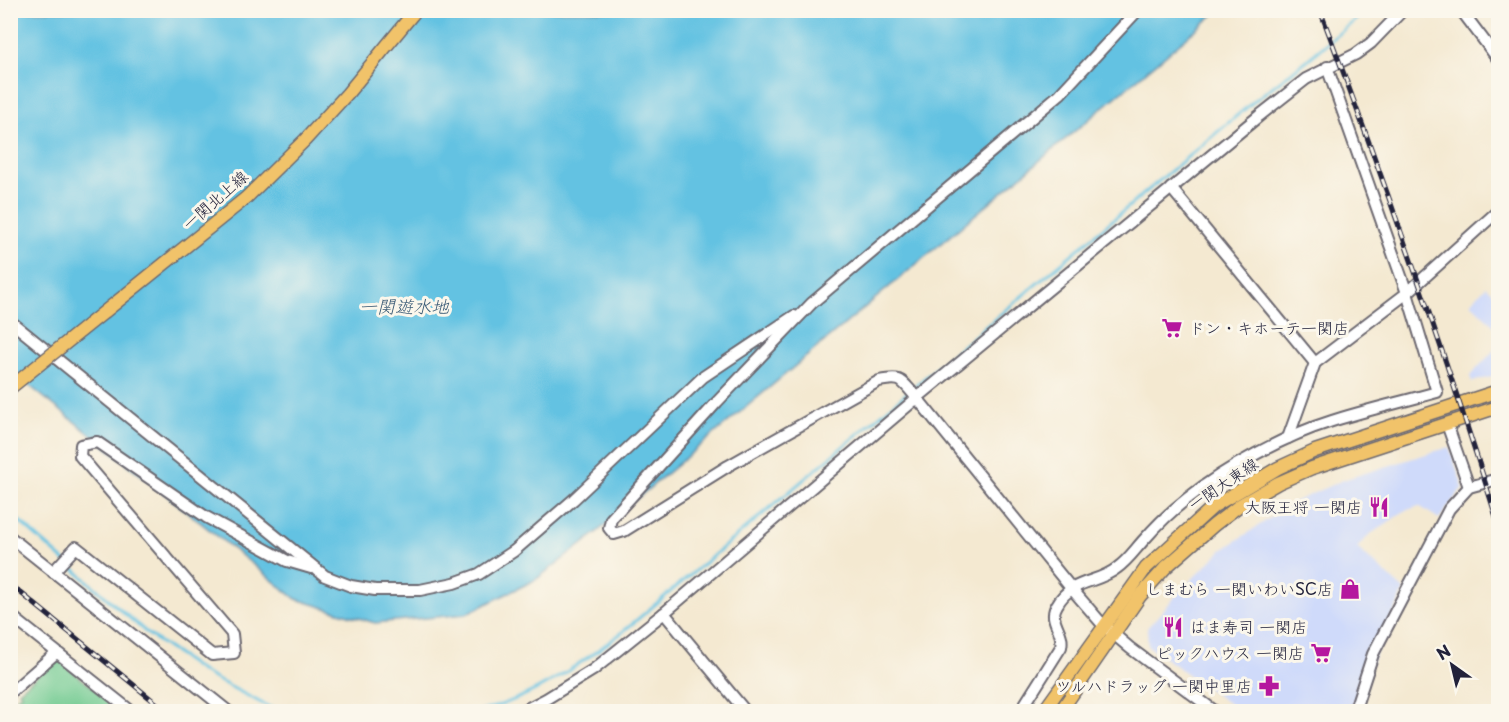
<svg xmlns="http://www.w3.org/2000/svg" width="1509" height="722" font-family="'Playpen Sans','Klee One',sans-serif">
	<rect width="100%" height="100%" fill="#fbf7ec"/>
	<filter id="ink" filterUnits="userSpaceOnUse"><feTurbulence type="fractalNoise" baseFrequency=".0167" numOctaves="2"/><feDisplacementMap in="SourceGraphic" scale="12" xChannelSelector="R" yChannelSelector="G"/><feConvolveMatrix kernelMatrix="1 2 1 2 8 2 1 2 1" color-interpolation-filters="sRGB"/></filter>
	<filter id="wash" filterUnits="userSpaceOnUse"><feTurbulence type="fractalNoise" baseFrequency=".008" numOctaves="4" result="noise"/><feDisplacementMap in="SourceGraphic" scale="24" xChannelSelector="R" yChannelSelector="G"/><feGaussianBlur stdDeviation="1.35" result="paint"/><feColorMatrix in="noise" values="0 0 0 0 0 0 0 0 0 0 0 0 0 0 0 0 0 1.4 0 .05"/><feComposite in="paint" operator="in"/></filter>
	<g filter="url(#wash)">
		<rect width="100%" height="100%" fill="#f4e9d1"/>
		<!-- built -->
		<g fill="#cfdafa">
			<path d="M 1486,286 L 1498,297 L 1498,330 L 1471,303 Z"/>
			<path d="M 1498,346 L 1498,375 L 1472,382 L 1470,376 Z"/>
			<path d="M 1449,447 L 1463,487 L 1439,519 L 1419,506 L 1405,511 L 1369,535 L 1357,548 L 1404,590 L 1350,711 L 1239,711 L 1148,646 L 1147,628 L 1184,587 L 1221,551 L 1294,502 L 1343,480 Z"/>
		</g>
		<!-- green -->
		<path fill="#71ca91" stroke="#4a7666" stroke-width="1.5" d="M 57,659 L 122,711 L 11,711 L 10,704 L 21,694 L 19,691 Z"/>
		<!-- water -->
		<path fill="#64c2e2" stroke="#43728e" stroke-width="1.5" d="M 10,11 L 1218,11 L 584,543 L 535,580 L 466,614 L 375,623 L 296,599 L 11,371 Z"/>
		<g fill="none" stroke-linecap="round" stroke-linejoin="round">
			<!-- stream -->
			<g stroke="#64c2e2" stroke-width="3">
				<path d="M 10,513 L 148,634 L 204,673 L 271,708 L 286,712"/>
				<path d="M 477,712 C 532,699 576,667 620,634 L 1259,97 L 1306,61 L 1367,10"/>
			</g>
		</g>
	</g>
	<g filter="url(#ink)">
		<g fill="none" stroke-linecap="round" stroke-linejoin="round">
			<!-- minor casing -->
			<g stroke="#6c6870" stroke-width="14">
				<g id="minor">
					<path d="M 1138,10 L 1060,94 L 812,303 L 717,402 L 611,519 L 609,528 L 614,534 L 624,531 L 728,466 L 879,381 C 904,376 901,381 917,398 L 1071,588 L 1103,625 L 1130,648 L 1216,712"/>
					<path d="M 1461,10 L 1498,59"/>
					<path d="M 1171,188 L 1315,363"/>
					<path d="M 10,321 L 325,576 L 351,586 L 375,590 L 420,590 L 454,583 L 479,574 L 514,551 L 573,500 L 703,377 L 794,316"/>
					<path d="M 1447,424 L 1469,487"/>
					<path d="M 1288,438 L 1315,363 L 1407,293 L 1498,211"/>
					<path d="M 10,537 L 229,712"/>
					<path d="M 53,572 L 76,547 L 212,655 L 234,653 L 232,634 L 80,456 L 81,445 L 97,442 L 206,517 L 287,561 L 311,568"/>
					<path d="M 664,613 L 746,712"/>
					<path d="M 10,615 L 132,712"/>
					<path d="M 10,693 L 56,653"/>
					<path d="M 521,712 L 546,699 L 593,670 L 664,613 L 917,398 L 1259,116 L 1306,79 L 1356,54 L 1371,43 L 1403,10"/>
					<path d="M 1020,712 L 1061,647 C 1065,630 1047,621 1057,605 C 1072,578 1098,584 1117,568 C 1127,561 1134,551 1142,542 C 1156,526 1171,511 1188,498 C 1227,467 1284,436 1332,421 C 1366,410 1402,402 1437,392 L 1407,293 L 1327,67"/>
					<path d="M 1354,712 L 1373,654 L 1449,509 L 1469,487 L 1498,479"/>
				</g>
			</g>
			<!-- major casing -->
			<g stroke="#6c6870" stroke-width="15">
				<g id="major">
					<path d="M 246,198 L 305,140 L 347,94 L 416,10"/>
					<path d="M 1043,712 L 1146,568 L 1214,506 L 1278,468 L 1315,451 L 1498,391"/>
					<path d="M 1060,712 L 1140,596 L 1166,567 L 1214,525 L 1240,505 L 1278,483 L 1312,468 L 1498,407"/>
				</g>
			</g>
			<!-- minor -->
			<use href="#minor" stroke="#fff" stroke-width="10"/>
			<!-- major -->
			<use href="#major" stroke="#f1c36a" stroke-width="12"/>
			<!-- rail casing -->
			<g stroke="#22223b" stroke-width="5">
				<g id="rail">
					<path d="M 1320,10 C 1384,180 1444,350 1498,523"/>
					<path d="M 10,584 L 167,712"/>
				</g>
			</g>
			<!-- rail -->
			<use href="#rail" stroke="#fbf7ec" stroke-width="3" stroke-dasharray="9" stroke-linecap="butt"/>
			<!-- major-bridge casing -->
			<g stroke="#6c6870" stroke-width="15" stroke-linecap="butt">
				<path id="major-bridge" d="M 10,388 L 246,198"/>
			</g>
			<!-- major-bridge -->
			<use href="#major-bridge" stroke="#f1c36a" stroke-width="12"/>
		</g>
	</g>
	<!-- icons -->
	<defs>
		<g id="supermarket-bare" transform="scale(1.62)"><path d="M-6-5.5h2.5l.6 2H6L4.5 2H-2.5L-4.4-4H-6ZM-1.5 3.2a1.3 1.3 0 1 0 .1 0ZM3 3.2a1.3 1.3 0 1 0 .1 0Z" fill="#b5179e" stroke="#fbf7ec" stroke-width="2.5" paint-order="stroke"/></g>
		<g id="restaurant-bare" transform="scale(1.62)"><path d="M-5-6h1v4h1v-4h1v4h1v-4h1v5L-1.5 .5V6h-2V.5L-5-1ZM5-6V6H3V1.5H1.5Q1.5-4 5-6Z" fill="#b5179e" stroke="#fbf7ec" stroke-width="2.5" paint-order="stroke"/></g>
		<g id="shop-bare" transform="scale(1.62)"><path d="M-5-2.5h2.3a2.7 3.5 0 0 1 5.4 0H5L5.5 6h-11ZM-1.5-2.5h3a1.5 2.3 0 0 0-3 0Z" fill="#b5179e" stroke="#fbf7ec" stroke-width="2.5" paint-order="stroke"/></g>
		<g id="pharmacy-bare" transform="scale(1.62)"><path d="M-2-6h4v4h4v4h-4v4h-4v-4h-4v-4h4Z" fill="#b5179e" stroke="#fbf7ec" stroke-width="2.5" paint-order="stroke"/></g>
	</defs>
	<g fill-rule="evenodd">
		<use href="#supermarket-bare" x="1172" y="328"/>
		<use href="#restaurant-bare" x="1379" y="507"/>
		<use href="#shop-bare" x="1350" y="589"/>
		<use href="#restaurant-bare" x="1173" y="627"/>
		<use href="#supermarket-bare" x="1321" y="653"/>
		<use href="#pharmacy-bare" x="1269" y="686"/>
	</g>
	<g text-anchor="middle" stroke-width="6" stroke-linejoin="round" paint-order="stroke">
		<!-- street labels -->
		<g font-size="16" fill="#22223b" stroke="#fbf7ec">
			<text transform="translate(215 200) rotate(-41)" y="6">一関北上線</text>
			<text transform="translate(1223 484) rotate(-34)" y="6">一関大東線</text>
		</g>
		<!-- poi labels -->
		<g font-size="16" fill="#22223b" stroke="#fbf7ec" text-anchor="end">
			<text x="1189" y="334" text-anchor="start">ドン・キホーテ一関店</text>
			<text x="1362" y="513">大阪王将 一関店</text>
			<text x="1333" y="595">しまむら 一関いわいSC店</text>
			<text x="1190" y="633" text-anchor="start">はま寿司 一関店</text>
			<text x="1304" y="659">ピックハウス 一関店</text>
			<text x="1252" y="692">ツルハドラッグ 一関中里店</text>
		</g>
		<!-- water labels -->
		<g font-size="18" font-style="italic" fill="#395a75" stroke="#fbf7ec">
			<text x="404" y="313">一関遊水地</text>
		</g>
	</g>
	<!-- margin -->
	<rect width="1509" height="722" fill="none" stroke="#fbf7ec" stroke-width="36"/>
	<!-- north arrow -->
	<g transform="translate(1452 665) rotate(326)" stroke="#fbf7ec" stroke-width="4.5" paint-order="stroke">
	<path d="M0-4.5L10 22L0 15L-10 22Z" fill="#22223b"/>
	<text y="-9" font-size="16" font-weight="bold" text-anchor="middle" fill="#22223b">N</text>
	</g>
</svg>
